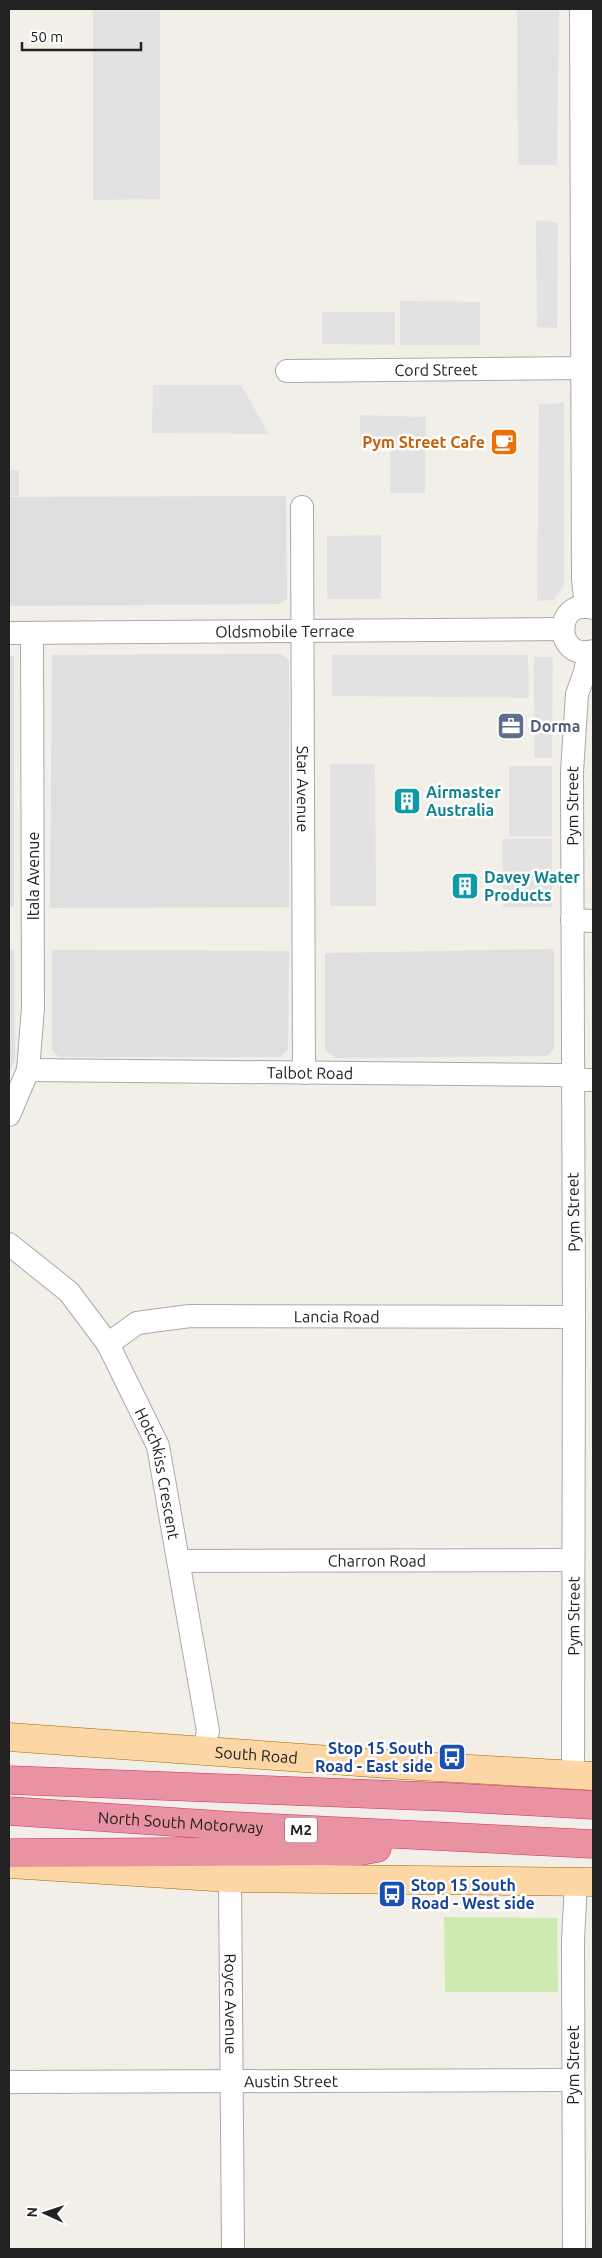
<svg xmlns="http://www.w3.org/2000/svg" width="602" height="2258" font-family="Ubuntu,sans-serif">
	<rect width="100%" height="100%" fill="#f2efe9"/>
	<!-- residential -->
	<g fill="#e0dfdf">
		<path d="M 286,496 L 287,599 L 280,604 L 9,606 L 9,497 Z"/>
		<path d="M 281,654 L 289,660 L 289,907 L 50,908 L 52,655 Z"/>
		<rect x="9" y="656" width="5" height="251"/>
		<path d="M 554,949 L 554,1049 L 547,1056 L 336,1058 L 325,1050 L 325,953 Z"/>
		<path d="M 9,950 L 14,950 L 15,1060 L 9,1074 Z"/>
		<path d="M 52,950 L 289,951 L 288,1049 L 281,1057 L 59,1057 L 52,1050 Z"/>
	</g>
	<!-- grass -->
	<path fill="#cdebb0" d="M 444,1917 L 557,1918 L 558,1992 L 445,1992 Z"/>
	<!-- parking -->
	<g fill="#e2e2e2">
		<path d="M 93,9 L 160,9 L 160,199 L 93,200 Z"/>
		<path d="M 517,9 L 559,9 L 557,165 L 518,165 Z"/>
		<path d="M 536,220 L 558,223 L 557,328 L 537,327 Z"/>
		<path d="M 400,301 L 480,302 L 480,345 L 400,345 Z"/>
		<path d="M 322,312 L 395,312 L 395,345 L 322,344 Z"/>
		<path d="M 153,385 L 241,385 L 269,434 L 152,433 Z"/>
		<path d="M 564,403 L 564,585 L 554,600 L 537,601 L 539,404 Z"/>
		<path d="M 360,415 L 426,417 L 425,493 L 390,493 L 390,446 L 360,446 Z"/>
		<rect x="9" y="470" width="10" height="26"/>
		<path d="M 381,535 L 381,599 L 327,599 L 327,536 Z"/>
		<path d="M 332,655 L 528,655 L 529,698 L 332,696 Z"/>
		<path d="M 534,657 L 553,657 L 552,758 L 534,758 Z"/>
		<path d="M 330,764 L 375,764 L 376,906 L 330,906 Z"/>
		<rect x="509" y="766" width="43" height="70"/>
		<path d="M 502,839 L 552,839 L 552,907 L 503,907 Z"/>
	</g>
	<g fill="none" stroke-linecap="round" stroke-linejoin="round">
		<!-- minor casing -->
		<g stroke="#a9a9a9" stroke-width="24">
			<g id="minor">
				<path d="M 581,9 L 583,579 L 586,607"/>
				<path id="s1" d="M 287,371 L 584,368"/>
				<path id="s2" d="M 302,507 L 304,1073"/>
				<path d="M 593,608 C 553,597 554,662 593,651"/>
				<path id="s3" d="M 9,633 L 563,629"/>
				<path d="M 572,920 L 593,921"/>
				<path id="s4" d="M 28,1070 L 561,1075 L 585,1080 L 593,1080"/>
				<path d="M 9,1115 L 28,1070 L 33,1008 L 32,633"/>
				<path id="s5" d="M 9,1244 L 69,1292 L 108,1344 L 158,1446 L 208,1731 L 204,1750"/>
				<path id="s6" d="M 108,1344 L 137,1323 L 190,1316 L 574,1317"/>
				<path id="s7" d="M 179,1561 L 573,1560"/>
				<path id="s8" d="M 573,1774 L 574,1317 L 572,772 L 577,694 L 585,672 L 589,652"/>
				<path id="s9" d="M 230,1878 L 233,2249"/>
				<path id="s10" d="M 9,2082 L 573,2080"/>
				<path d="M 574,2249 L 573,1940 L 576,1882"/>
			</g>
		</g>
		<!-- major casing -->
		<g stroke="#a06b00" stroke-width="29">
			<g id="major">
				<path id="s11" d="M 9,1737 L 401,1765 L 593,1776"/>
				<path d="M 10,1864 L 230,1878 L 593,1882"/>
			</g>
		</g>
		<!-- highway casing -->
		<g stroke="#dc2a67" stroke-width="29">
			<g id="highway">
				<path d="M 9,1780 L 448,1797 L 593,1805"/>
				<path id="s12" d="M 9,1811 L 234,1826 L 593,1844"/>
				<path d="M 9,1853 L 361,1851 L 377,1848"/>
			</g>
		</g>
		<!-- minor -->
		<use href="#minor" stroke="#fff" stroke-width="22"/>
		<!-- major -->
		<use href="#major" stroke="#fcd6a4" stroke-width="28"/>
		<!-- highway -->
		<use href="#highway" stroke="#e892a2" stroke-width="28"/>
	</g>
	<!-- icons -->
	<defs>
		<g id="cafe-square" transform="scale(1.4375)"><rect x="-9" y="-9" width="18" height="18" rx="4" fill="#e8710a" stroke="#fff"/><path d="M-5.5-4.5H6V0H3Q3 3.5 0 3.5H-2.5Q-5.5 3.5-5.5 0ZM3-3.2v2h1.7v-2ZM-6 4.5H4V6H-6Z" fill="#fff"/></g>
		<g id="office-square" transform="scale(1.4375)"><rect x="-9" y="-9" width="18" height="18" rx="4" fill="#5c6f8a" stroke="#fff"/><path d="M-6-3h4V-5.5h4V-3h4V5H-6ZM-1-4.5V-3h2v-1.5ZM-6 0V1H6V0Z" fill="#fff"/></g>
		<g id="building-square" transform="scale(1.4375)"><rect x="-9" y="-9" width="18" height="18" rx="4" fill="#0f9aa8" stroke="#fff"/><path d="M-4-6H4V6H1V3H-1V6H-4ZM-2.5-4.3h1.7v1.8h-1.7ZM.8-4.3h1.7v1.8H.8ZM-2.5-1h1.7V.8h-1.7ZM.8-1h1.7V.8H.8Z" fill="#fff"/></g>
		<g id="bus-square" transform="scale(1.4375)"><rect x="-9" y="-9" width="18" height="18" rx="4" fill="#1a4fb4" stroke="#fff"/><path d="M-5-6H5V4H4V6H2V4H-2V6H-4V4H-5ZM-3.5-4V0h7V-4ZM-3.5 1.2v1.5H-2V1.2ZM2 1.2v1.5H3.5V1.2Z" fill="#fff"/></g>
	</defs>
	<g fill-rule="evenodd">
		<use href="#cafe-square" x="504" y="442"/>
		<use href="#office-square" x="511" y="726"/>
		<use href="#building-square" x="407" y="801"/>
		<use href="#building-square" x="465" y="886"/>
		<use href="#bus-square" x="452" y="1757"/>
		<use href="#bus-square" x="392" y="1894"/>
	</g>
	<g text-anchor="middle" stroke-width="5" stroke-linejoin="round" paint-order="stroke">
		<!-- shield labels -->
		<rect fill="#fff" stroke="#646464" stroke-width="1" x="285" y="1817.5" width="32" height="25" rx="4"/>
		<g font-size="15" font-weight="bold" fill="#222">
			<text x="301" y="1835">M2</text>
		</g>
		<!-- street labels -->
		<g font-size="16" fill="#222" stroke="#fff">
			<text dy="6" stroke="none"><textPath href="#s1" startOffset="149">Cord Street</textPath></text>
			<text dy="6" stroke="none"><textPath href="#s3" startOffset="276">Oldsmobile Terrace</textPath></text>
			<text dy="6" stroke="none"><textPath href="#s2" startOffset="282">Star Avenue</textPath></text>
			<text dy="6" stroke="none"><textPath href="#s8" startOffset="968">Pym Street</textPath></text>
			<text transform="translate(33 876) rotate(-90)" y="6">Itala Avenue</text>
			<text dy="6" stroke="none"><textPath href="#s4" startOffset="282">Talbot Road</textPath></text>
			<text transform="translate(573 1212) rotate(-91)" y="6">Pym Street</text>
			<text dy="6" stroke="none"><textPath href="#s6" startOffset="236">Lancia Road</textPath></text>
			<text dy="6" stroke="none"><textPath href="#s5" startOffset="282">Hotchkiss Crescent</textPath></text>
			<text dy="6" stroke="none"><textPath href="#s7" startOffset="198">Charron Road</textPath></text>
			<text dy="6" stroke="none"><textPath href="#s8" startOffset="158">Pym Street</textPath></text>
			<text dy="6" stroke="none"><textPath href="#s11" startOffset="248">South Road</textPath></text>
			<text dy="6" stroke="none"><textPath href="#s12" startOffset="172">North South Motorway</textPath></text>
			<text dy="6" stroke="none"><textPath href="#s9" startOffset="126">Royce Avenue</textPath></text>
			<text transform="translate(573 2065) rotate(-90)" y="6">Pym Street</text>
			<text dy="6" stroke="none"><textPath href="#s10" startOffset="282">Austin Street</textPath></text>
		</g>
		<!-- food labels -->
		<g font-size="16" font-weight="bold" fill="#c56008" stroke="#fff" text-anchor="end">
			<text x="485" y="448">Pym Street Cafe</text>
		</g>
		<!-- service labels -->
		<g font-size="16" font-weight="bold" fill="#4e5e75" stroke="#fff" text-anchor="start">
			<text x="530" y="732">Dorma</text>
		</g>
		<!-- culture labels -->
		<g font-size="16" font-weight="bold" fill="#0d838f" stroke="#fff" text-anchor="start">
			<text x="426" y="798">Airmaster<tspan x="426" dy="18">Australia</tspan></text>
			<text x="484" y="883">Davey Water<tspan x="484" dy="18">Products</tspan></text>
		</g>
		<!-- transit labels -->
		<g font-size="16" font-weight="bold" fill="#164399" stroke="#fff" text-anchor="end">
			<text x="433" y="1754">Stop 15 South<tspan x="433" dy="18">Road - East side</tspan></text>
			<text x="411" y="1891" text-anchor="start">Stop 15 South<tspan x="411" dy="18">Road - West side</tspan></text>
		</g>
	</g>
	<!-- border -->
	<rect width="602" height="2258" fill="none" stroke="#222222" stroke-width="20"/>
	<!-- north arrow -->
	<g transform="translate(45 2213) rotate(273)" stroke="#ffffff" stroke-width="4" paint-order="stroke">
	<path d="M0-4L9 19L0 12L-9 19Z" fill="#222222"/>
	<text y="-8" font-size="14" font-weight="bold" text-anchor="middle" fill="#222222">N</text>
	</g>
	<!-- scale -->
	<path d="M22 42v8h119v-8" fill="none" stroke="#222222" stroke-width="2.5"/>
	<text x="30" y="42" font-size="15" fill="#222222" stroke="#ffffff" stroke-width="4" paint-order="stroke">50 m</text>
</svg>
